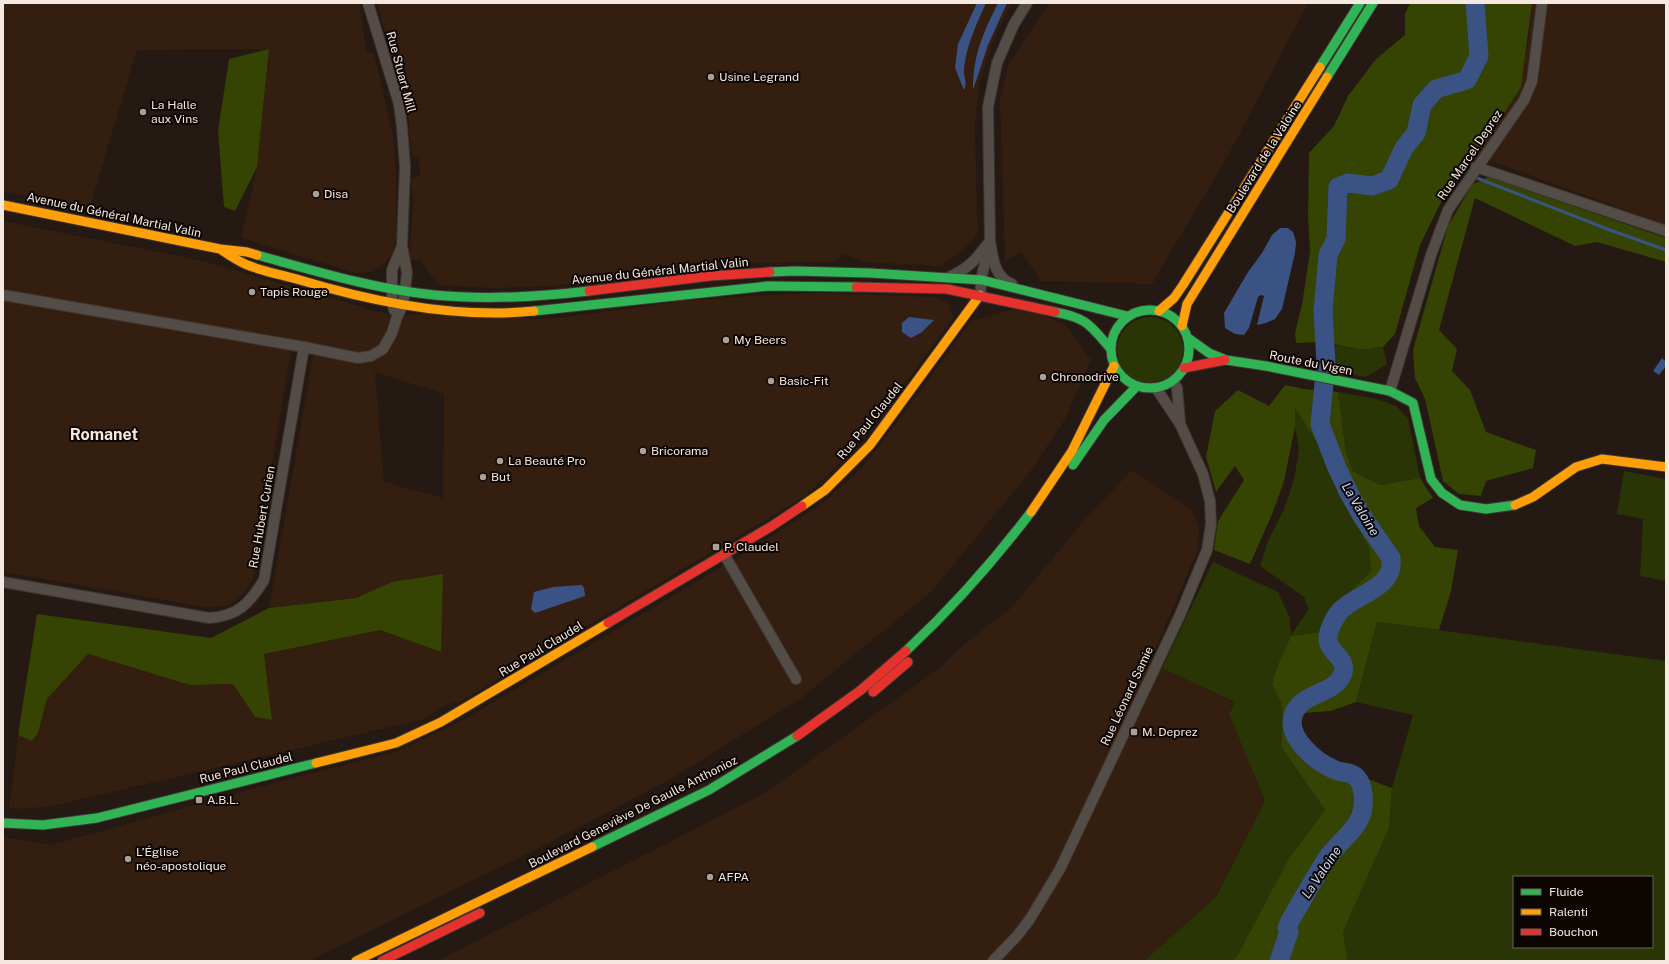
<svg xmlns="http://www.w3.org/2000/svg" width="1669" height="964" font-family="'Public Sans',sans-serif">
	<rect width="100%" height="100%" fill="#241913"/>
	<!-- built -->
	<g fill="#341e10" fill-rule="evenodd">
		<path d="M 3,3 L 359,3 L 367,53 L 374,53 L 393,136 L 396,171 L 396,238 L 393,252 L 385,263 L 371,272 L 355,273 L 241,238 L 257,167 L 269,49 L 137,50 L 89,210 L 3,191 Z"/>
		<path d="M 377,3 L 1012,3 L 997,32 L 986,61 L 979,85 L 975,126 L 977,224 L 979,230 L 973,240 L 942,266 L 863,262 L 843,254 L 835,262 L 744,263 L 624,276 L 555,286 L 492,288 L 439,285 L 428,272 L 421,260 L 412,260 L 410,255 L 413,198 L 411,179 L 420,176 L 419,159 L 412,157 L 408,114 Z"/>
		<path d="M 1049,3 L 1308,3 L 1231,150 L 1152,284 L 1041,281 L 1021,252 L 1005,261 L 1000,99 L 1009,64 Z"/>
		<path d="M 1532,3 L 1666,3 L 1666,225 L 1475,155 L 1489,137 L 1528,44 Z"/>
		<path d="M 3,221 L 199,260 L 397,317 L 431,312 L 529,319 L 558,318 L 683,301 L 761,295 L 822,293 L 935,297 L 949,304 L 953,317 L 893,401 L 844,460 L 804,497 L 456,704 L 455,702 L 440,708 L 424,719 L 52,806 L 22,809 L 9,808 L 18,735 L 32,741 L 38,733 L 47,699 L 88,654 L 190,685 L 233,684 L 255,717 L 272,720 L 264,654 L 380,630 L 441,652 L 392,582 L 356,598 L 269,608 L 314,350 L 292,345 L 253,578 L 246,591 L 237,600 L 225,606 L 206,607 L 3,572 ZM 375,372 L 444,394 L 443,498 L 384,482 Z"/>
		<path d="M 1024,307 L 1066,325 L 1091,360 L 1065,419 L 1030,472 L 931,592 L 800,699 L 671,779 L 539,848 L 309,961 L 3,961 L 3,837 L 51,845 L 285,780 L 398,751 L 465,719 L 740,556 L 819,506 L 862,468 L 919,393 L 971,321 Z"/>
		<path d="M 1132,470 L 1191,509 L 1199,528 L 1198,549 L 1150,662 L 1235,702 L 1229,714 L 1265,801 L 1216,897 L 1144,961 L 437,961 L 765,793 L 938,669 L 968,641 L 1011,608 L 1088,516 Z"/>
	</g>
	<!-- green -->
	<g fill="#2a3506" fill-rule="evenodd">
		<circle cx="1150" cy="350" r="33"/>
		<path d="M 1336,345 L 1363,350 L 1383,347 L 1387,364 L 1366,377 L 1331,370 Z"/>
		<path d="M 1338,392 L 1377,399 L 1396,406 L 1408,418 L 1420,478 L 1380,485 L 1353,471 L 1346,452 Z"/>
		<path d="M 1295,407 L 1323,452 L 1338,494 L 1369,547 L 1371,571 L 1354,588 L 1333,604 L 1321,632 L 1291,636 L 1272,684 L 1281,703 L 1283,721 L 1281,747 L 1325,810 L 1289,858 L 1237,956 L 1232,961 L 1144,961 L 1216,897 L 1265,801 L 1229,714 L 1235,702 L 1162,668 L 1213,562 L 1278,592 L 1290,618 L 1291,635 L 1309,609 L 1304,597 L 1260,566 L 1267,543 L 1284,509 L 1294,480 L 1299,449 L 1295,427 Z"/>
		<path d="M 1624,471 L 1666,479 L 1666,581 L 1640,576 L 1643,519 L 1617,514 Z"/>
		<path d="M 1377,622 L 1666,661 L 1666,961 L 1348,961 L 1343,932 L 1389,828 L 1392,788 L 1413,715 L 1356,702 ZM 1514,877 L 1652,877 L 1652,947 L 1514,947 Z"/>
	</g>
	<!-- forest -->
	<g fill="#354303">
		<path d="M 1410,3 L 1532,3 L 1521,87 L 1489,137 L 1447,190 L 1420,245 L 1395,334 L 1383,347 L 1363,350 L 1323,342 L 1296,343 L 1295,333 L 1302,305 L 1310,251 L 1308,217 L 1309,153 L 1334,126 L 1348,96 L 1376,59 L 1405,35 L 1405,14 Z"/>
		<path d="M 269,49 L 257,167 L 235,211 L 224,207 L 218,131 L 229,59 Z"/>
		<path d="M 1488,177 L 1666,238 L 1666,262 L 1597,242 L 1575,246 L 1475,198 L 1439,330 L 1457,349 L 1452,371 L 1470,390 L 1486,432 L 1536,450 L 1533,468 L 1486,481 L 1481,496 L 1459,494 L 1443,481 L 1425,399 L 1415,378 L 1413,350 L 1448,226 L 1472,185 Z"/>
		<path d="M 1285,385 L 1304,389 L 1338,392 L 1346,452 L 1353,471 L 1380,485 L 1420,478 L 1433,498 L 1416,508 L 1419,526 L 1435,547 L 1458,550 L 1451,591 L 1439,630 L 1377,622 L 1356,702 L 1331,711 L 1304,713 L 1299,727 L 1300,754 L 1392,788 L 1389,828 L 1343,932 L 1348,961 L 1232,961 L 1237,956 L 1289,858 L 1325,810 L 1281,747 L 1283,721 L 1281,703 L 1272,684 L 1278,665 L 1291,636 L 1321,632 L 1333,604 L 1354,588 L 1371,571 L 1369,547 L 1338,494 L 1323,452 L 1295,408 L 1295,427 L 1284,481 L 1273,512 L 1250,564 L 1214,550 L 1218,521 L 1244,480 L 1235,466 L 1216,492 L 1206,457 L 1215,411 L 1238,390 L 1269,406 Z"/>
		<path d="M 443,574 L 441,652 L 380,630 L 264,654 L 272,720 L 255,717 L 233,684 L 190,685 L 88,654 L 47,699 L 38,733 L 32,741 L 18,735 L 37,614 L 211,638 L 269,608 L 356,598 L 392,582 Z"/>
	</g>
	<!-- water -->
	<g fill="#3a5384">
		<path d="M 977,3 L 986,3 C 977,23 966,46 964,69 C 963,76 968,83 964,90 L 955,68 L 958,44 Z"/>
		<path d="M 998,3 L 1007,3 L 988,45 L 973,90 C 973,55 983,33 998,3 Z"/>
		<path d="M 1288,228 L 1293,232 L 1296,242 L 1295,253 L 1282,309 L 1275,319 L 1266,323 L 1257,325 L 1264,296 L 1261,295 L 1258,297 L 1249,328 L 1244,335 L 1235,334 L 1225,328 L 1224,313 L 1248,272 L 1262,253 L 1272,235 L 1280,228 Z"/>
		<path d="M 909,317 L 934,320 L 922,332 L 911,338 L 902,332 L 902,323 Z"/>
		<path d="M 1662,358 L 1666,362 L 1666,366 L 1659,375 L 1653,371 Z"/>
		<path d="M 582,585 L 584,588 L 585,596 L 535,613 L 531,609 L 534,592 L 553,587 Z"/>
	</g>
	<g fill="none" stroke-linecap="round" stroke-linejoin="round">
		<!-- stream -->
		<path stroke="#3a5384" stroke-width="3" d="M 1477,178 L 1610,230 L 1666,250"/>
		<!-- river -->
		<path stroke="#3a5384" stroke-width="19" d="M 1279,961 L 1289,932 L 1287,928 L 1290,921 C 1302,900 1314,879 1327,858 C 1338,842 1361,828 1363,807 C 1364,798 1363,784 1357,778 C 1353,772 1342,773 1335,770 C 1316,762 1282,735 1295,711 C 1305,692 1336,694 1343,673 C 1347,660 1333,654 1329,644 C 1325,635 1334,618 1340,611 C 1357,593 1395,589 1391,558 L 1362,516 L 1350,495 L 1337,468 L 1320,424 L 1326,363 L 1323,311 L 1328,255 L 1336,239 L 1338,187 L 1348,183 L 1372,186 L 1389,180 L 1404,148 L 1416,133 L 1422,105 L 1436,89 L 1467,80 L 1479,56 L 1475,3"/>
		<!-- street casing -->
		<g stroke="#3f3632" stroke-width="12">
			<g id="street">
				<path d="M 1476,167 L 1666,231"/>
				<path d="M 949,277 C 970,268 977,258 990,241"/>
				<path d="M 1012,284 C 994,277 993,258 990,241 L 988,107 L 997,63 L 1014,24 L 1027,3"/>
				<path d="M 3,295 L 304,347 L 264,580 C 249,604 238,616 209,618 L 3,582"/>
				<path d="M 980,295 L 982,275 L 989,247"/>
				<path d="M 394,310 L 392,303 L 392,270 L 402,246"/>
				<path d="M 304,347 L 358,358 L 371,356 L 383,349 L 392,333 L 397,317 L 403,305 L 407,273 L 402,245 L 405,167 L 402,127 L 399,104 L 368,3"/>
				<path d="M 1173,381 L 1177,388 L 1180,422"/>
				<path d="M 1390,391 L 1431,255 L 1448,210 L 1524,100 L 1532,81 L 1542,3"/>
				<path d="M 724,554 L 796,679"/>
				<path d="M 993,961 L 1017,936 L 1030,919 L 1060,869 L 1180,615 L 1207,550 L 1211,524 L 1210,501 L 1203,474 L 1180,424 L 1156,388"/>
			</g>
		</g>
		<!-- fast casing -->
		<g stroke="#3f3632" stroke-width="11">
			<g id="fast">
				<path d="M 1320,67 L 1360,3"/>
				<path d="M 1327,77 L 1373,3"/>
				<path d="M 257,255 C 315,271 374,289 434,295 C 486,300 538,297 589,291"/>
				<path d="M 770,272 L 795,271 L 870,273 L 982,280 L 1127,316"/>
				<circle cx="1150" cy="349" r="39"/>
				<path d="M 534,311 L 768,286 L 856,287"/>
				<path d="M 1055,312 C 1087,318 1090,325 1110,348"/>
				<path d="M 1188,338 L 1209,353 L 1226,360 L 1266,366 L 1390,391 L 1413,403 L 1431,479 L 1442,493 L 1460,505 L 1486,509 L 1515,505"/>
				<path d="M 1073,465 L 1104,420 L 1136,387"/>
				<path d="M 906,651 C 952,608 993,562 1031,512"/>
				<path d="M 3,823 L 43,825 L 97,818 L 316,763"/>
				<path d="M 592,847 L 709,790 L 797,736"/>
			</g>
		</g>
		<!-- slow casing -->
		<g stroke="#3f3632" stroke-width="11">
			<g id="slow">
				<path d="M 3,205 L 220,249 L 247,252 L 257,255"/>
				<path d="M 223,251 C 229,255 235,259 241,262 C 255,270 283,275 300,280 C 373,302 457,319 534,311"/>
				<path d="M 1159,311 L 1174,298 L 1183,285 L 1320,67"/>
				<path d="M 1182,326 L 1187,304 L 1327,77"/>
				<path d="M 1515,505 L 1533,497 L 1576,467 L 1602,459 L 1666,467"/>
				<path d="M 802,506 L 825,490 L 870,445 L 980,295"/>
				<path d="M 1031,512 L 1072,451 L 1114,366"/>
				<path d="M 316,763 L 396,743 L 441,722 L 608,623"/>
				<path d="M 356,961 L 592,847"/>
			</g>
		</g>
		<!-- jam casing -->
		<g stroke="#3f3632" stroke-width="11">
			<g id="jam">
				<path d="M 856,287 L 947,289 L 1055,312"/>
				<path d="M 589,291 L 710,276 L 770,272"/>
				<path d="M 1184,368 L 1225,360"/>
				<path d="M 608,623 L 772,526 L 802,506"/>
				<path d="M 873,692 L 908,662"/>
				<path d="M 797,736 L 861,690 L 906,651"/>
				<path d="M 382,961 L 480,913"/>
			</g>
		</g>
		<!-- street -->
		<use href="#street" stroke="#544c47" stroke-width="10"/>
		<!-- fast -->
		<use href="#fast" stroke="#30b455" stroke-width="9"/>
		<!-- slow -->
		<use href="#slow" stroke="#ff9f0a" stroke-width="9"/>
		<!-- jam -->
		<use href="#jam" stroke="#e5322d" stroke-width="9"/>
	</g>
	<!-- markers -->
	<g fill="#aba098" stroke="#0d0603" stroke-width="1.5">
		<circle cx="711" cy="77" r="4"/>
		<circle cx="143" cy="112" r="4"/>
		<circle cx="316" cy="194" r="4"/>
		<circle cx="252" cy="292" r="4"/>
		<circle cx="726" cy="340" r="4"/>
		<circle cx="1043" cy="377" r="4"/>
		<circle cx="771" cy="381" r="4"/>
		<circle cx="643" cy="451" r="4"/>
		<circle cx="500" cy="461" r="4"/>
		<circle cx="483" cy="477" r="4"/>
		<rect x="712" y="543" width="8" height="8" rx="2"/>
		<rect x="1130" y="728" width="8" height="8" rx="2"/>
		<rect x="195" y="796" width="8" height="8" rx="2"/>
		<circle cx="128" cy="859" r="4"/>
		<circle cx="710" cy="877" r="4"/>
	</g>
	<g text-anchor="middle" stroke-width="4" stroke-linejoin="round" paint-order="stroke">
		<!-- street labels -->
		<g font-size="12" fill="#f4e8e0" stroke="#0d0603">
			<text transform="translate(401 72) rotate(75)" y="4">Rue Stuart Mill</text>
			<text transform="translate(1470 155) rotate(-56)" y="4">Rue Marcel Deprez</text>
			<text transform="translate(1264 157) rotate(-58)" y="4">Boulevard de la Valoine</text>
			<text transform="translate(114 215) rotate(12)" y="4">Avenue du Général Martial Valin</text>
			<text transform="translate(660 271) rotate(-6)" y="4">Avenue du Général Martial Valin</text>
			<text transform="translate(1311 363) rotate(11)" y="4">Route du Vigen</text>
			<text transform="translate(870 421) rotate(-51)" y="4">Rue Paul Claudel</text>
			<text transform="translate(262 517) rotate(-80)" y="4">Rue Hubert Curien</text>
			<text transform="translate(541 649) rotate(-31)" y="4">Rue Paul Claudel</text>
			<text transform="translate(1127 696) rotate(-65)" y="4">Rue Léonard Samie</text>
			<text transform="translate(246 768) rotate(-14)" y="4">Rue Paul Claudel</text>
			<text transform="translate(633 812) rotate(-27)" y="4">Boulevard Geneviève De Gaulle Anthonioz</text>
		</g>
		<!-- poi labels -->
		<g font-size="12" fill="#f4e8e0" stroke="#0d0603" text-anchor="start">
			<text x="719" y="81">Usine Legrand</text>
			<text x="151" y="109">La Halle<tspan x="151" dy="14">aux Vins</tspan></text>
			<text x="324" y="198">Disa</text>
			<text x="260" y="296">Tapis Rouge</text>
			<text x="734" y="344">My Beers</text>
			<text x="1051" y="381">Chronodrive</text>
			<text x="779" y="385">Basic-Fit</text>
			<text x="651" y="455">Bricorama</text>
			<text x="508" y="465">La Beauté Pro</text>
			<text x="491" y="481">But</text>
			<text x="724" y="551">P. Claudel</text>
			<text x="1142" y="736">M. Deprez</text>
			<text x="207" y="804">A.B.L.</text>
			<text x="136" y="856">L’Église<tspan x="136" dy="14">néo-apostolique</tspan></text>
			<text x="718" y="881">AFPA</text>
		</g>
		<!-- water labels -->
		<g font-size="13" font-style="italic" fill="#c8dbfb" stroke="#0d0603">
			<text transform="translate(1361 509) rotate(59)" y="5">La Valoine</text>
			<text transform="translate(1321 872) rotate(-56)" y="5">La Valoine</text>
		</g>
		<!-- district labels -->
		<g font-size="16" font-weight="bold" fill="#f4e8e0" stroke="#0d0603">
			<text x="104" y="440">Romanet</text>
		</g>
	</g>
	<!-- border -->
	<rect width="1669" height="964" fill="none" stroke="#f4e8e0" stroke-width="8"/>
	<!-- legend -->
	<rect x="1513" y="876" width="140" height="72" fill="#0d0603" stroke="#69605b"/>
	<rect x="1521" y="889" width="20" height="6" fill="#30b455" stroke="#69605b"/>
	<text x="1549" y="896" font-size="12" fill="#f4e8e0">Fluide</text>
	<rect x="1521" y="909" width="20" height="6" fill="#ff9f0a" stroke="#69605b"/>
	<text x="1549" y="916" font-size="12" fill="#f4e8e0">Ralenti</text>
	<rect x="1521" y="929" width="20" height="6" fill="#e5322d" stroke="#69605b"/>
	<text x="1549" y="936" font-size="12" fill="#f4e8e0">Bouchon</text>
</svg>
